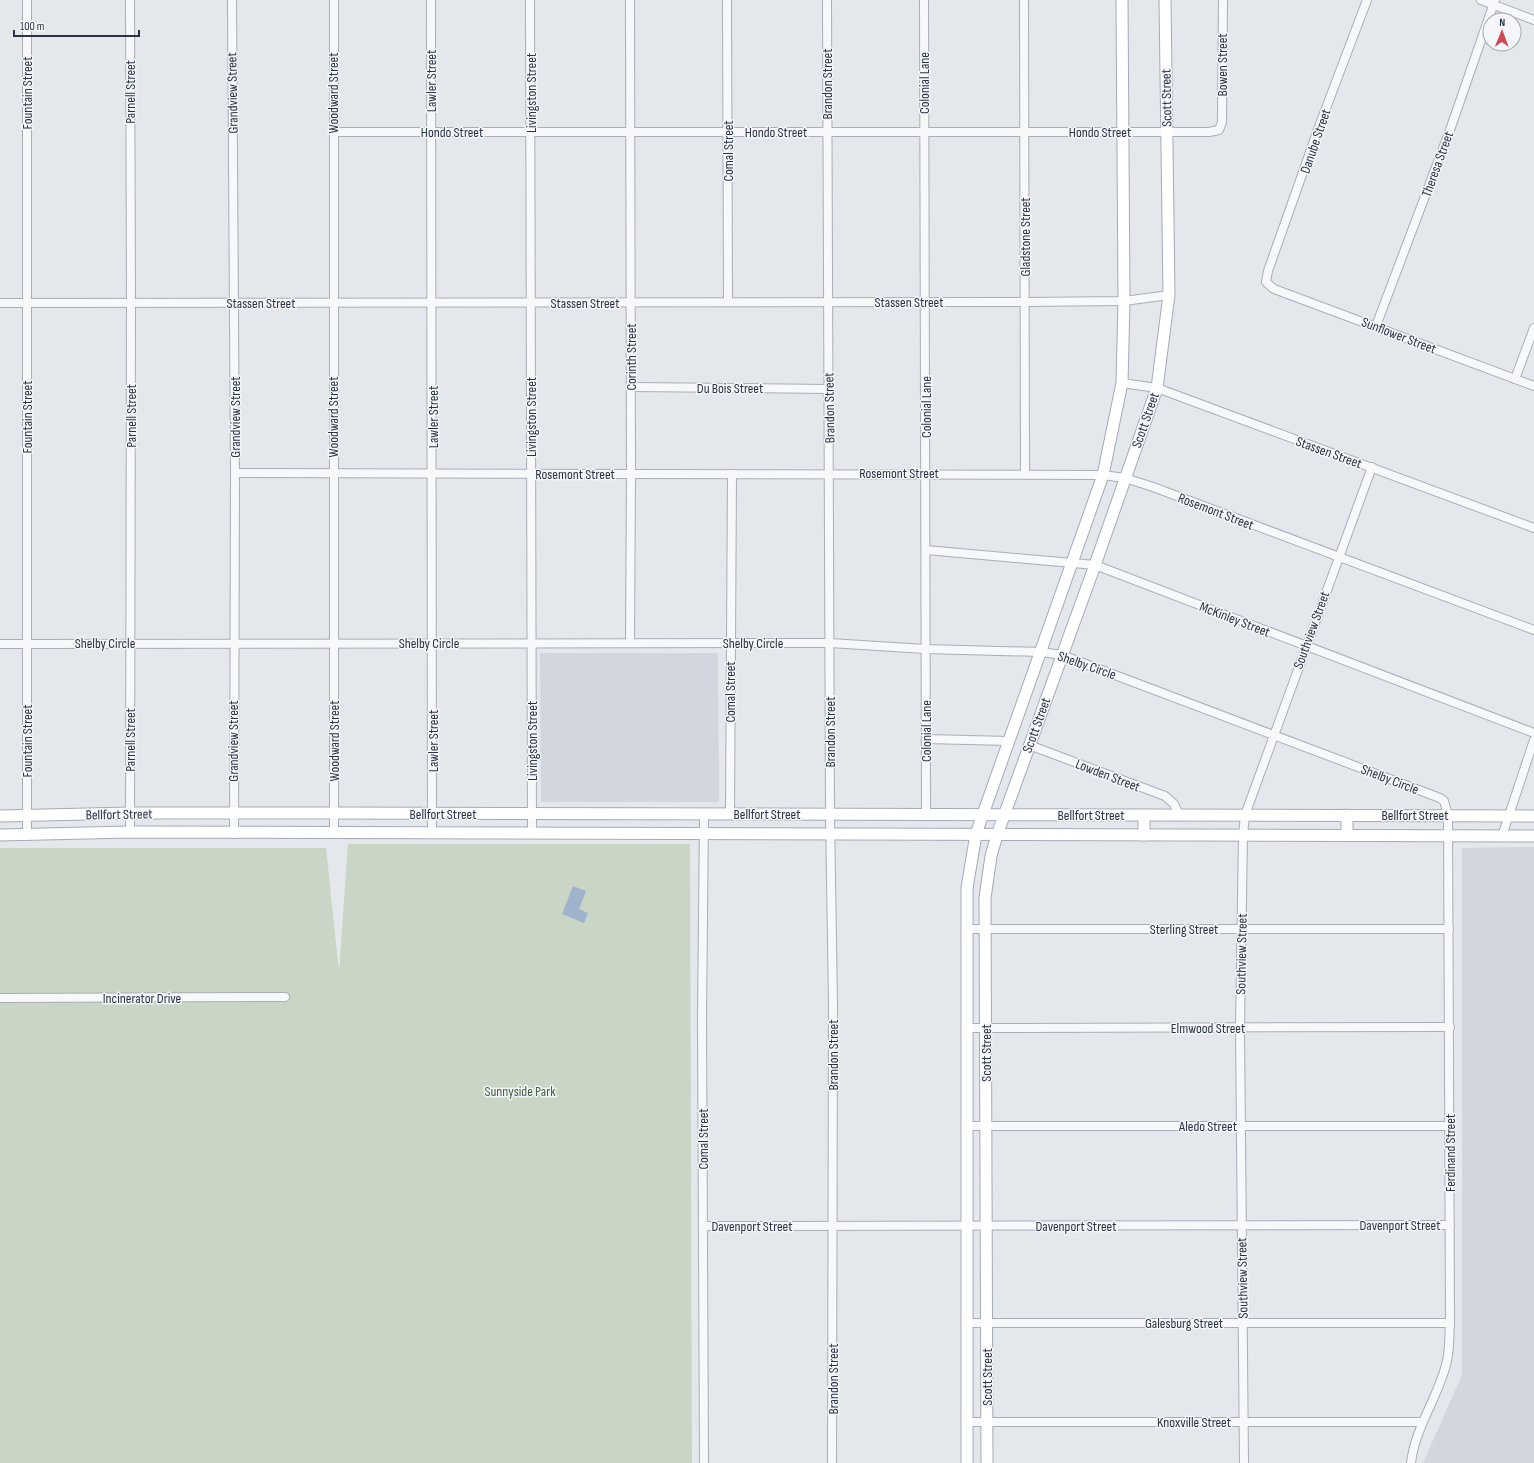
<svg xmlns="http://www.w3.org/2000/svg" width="1534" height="1463" font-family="'Sofia Sans Condensed',sans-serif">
	<rect width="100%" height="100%" fill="#e4e7ec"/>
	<!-- built -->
	<g fill="#d2d6de">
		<path d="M 540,653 L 718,653 L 719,802 L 541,802 Z"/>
		<path d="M 1534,847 L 1534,1463 L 1423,1463 L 1462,1375 L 1462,848 Z"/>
	</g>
	<!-- green -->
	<path fill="#c9d6c5" d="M 348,844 L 690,844 L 692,1463 L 0,1463 L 0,848 L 326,848 L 339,972 Z"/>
	<!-- water -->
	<path fill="#9fb4cc" d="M 573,886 L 586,891 L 579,909 L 588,913 L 584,923 L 562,914 Z"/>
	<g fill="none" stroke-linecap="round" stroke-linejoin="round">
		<!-- minor casing -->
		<g stroke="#a9aeb7" stroke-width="10">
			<g id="minor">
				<path d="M 27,0 L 27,835"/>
				<path d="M 130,0 L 131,303 L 130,832"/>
				<path d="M 232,0 L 235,473 L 234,834"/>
				<path d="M 334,0 L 334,834"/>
				<path d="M 431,0 L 432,834"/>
				<path d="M 530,0 L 532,834"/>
				<path d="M 630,0 L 631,474 L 630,643"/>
				<path d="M 727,0 L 728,302"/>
				<path d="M 827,0 L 830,814 L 833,1004 L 832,1463"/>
				<path d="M 924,0 L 926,814"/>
				<path d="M 1024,0 L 1025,474"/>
				<path d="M 1367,0 L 1320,124 L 1268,271 L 1266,282 L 1274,289 L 1534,386"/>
				<path d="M 1481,0 L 1534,20"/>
				<path d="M 333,132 L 1209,132 L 1219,130 L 1222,122 L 1223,0"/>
				<path d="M 0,303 L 1025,302 L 1124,301 L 1169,295"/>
				<path d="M 1376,326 L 1450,130 L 1495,0"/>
				<path d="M 1515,379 L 1534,328"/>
				<path d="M 1122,383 L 1157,388 L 1534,528"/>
				<path d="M 631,387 L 829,389"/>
				<path d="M 235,473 L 1103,475 L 1125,478 L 1153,487 L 1534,630"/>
				<path d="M 926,550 L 1095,565 L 1534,733"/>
				<path d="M 0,644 L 830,643 L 925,649 L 1041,652 L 1062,655 L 1440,798 L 1444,801 L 1448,815 L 1450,1323 C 1449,1337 1450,1352 1446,1365 C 1437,1399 1415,1428 1411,1463"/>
				<path d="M 926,739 L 1009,741"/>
				<path d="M 1029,745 L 1165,796 L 1174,804 L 1179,815"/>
				<path d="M 704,814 L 702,1019 L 704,1463"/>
				<path d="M 730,814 L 732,474"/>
				<path d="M 1502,836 L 1534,740"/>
				<path d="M 966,929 L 1449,929"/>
				<path d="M 0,998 L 285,997"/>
				<path d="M 966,1028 L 1450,1027"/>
				<path d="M 966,1126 L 1450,1126"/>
				<path d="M 703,1226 L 1450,1225"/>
				<path d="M 966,1323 L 1450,1323"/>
				<path d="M 967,1422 L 1422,1422"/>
				<path d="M 1244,1463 L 1240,1028 L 1243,835 L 1245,815 L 1372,467"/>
			</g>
		</g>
		<!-- major casing -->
		<g stroke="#a3abb8" stroke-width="13">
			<g id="major">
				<path d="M 1144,815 L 1144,835"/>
				<path d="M 1347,815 L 1347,835"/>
				<path d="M 0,816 L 130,813 L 334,813 L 1534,816"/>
				<path d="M 0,835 L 130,832 L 1534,836"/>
				<path d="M 967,1463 L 967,888 L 976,834 L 1103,475 L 1122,383 L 1124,301 L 1122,0"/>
				<path d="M 987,1463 L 985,898 L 991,856 L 997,835 L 1095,565 L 1157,388 L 1169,295 L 1165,0"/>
			</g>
		</g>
		<!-- minor -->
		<use href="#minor" stroke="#f7f8fa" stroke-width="8"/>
		<!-- major -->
		<use href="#major" stroke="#fff" stroke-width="11"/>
	</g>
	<g text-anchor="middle" stroke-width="3" stroke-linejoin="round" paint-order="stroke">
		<!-- street labels -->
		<g font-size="14" fill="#2b3445" stroke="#f4f6f9">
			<text transform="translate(1222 65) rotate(-90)" y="5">Bowen Street</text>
			<text transform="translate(431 81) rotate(-90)" y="5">Lawler Street</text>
			<text transform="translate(924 83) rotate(-90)" y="5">Colonial Lane</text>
			<text transform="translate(827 84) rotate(-90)" y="5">Brandon Street</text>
			<text transform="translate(130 92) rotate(-90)" y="5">Parnell Street</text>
			<text transform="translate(27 93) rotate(-90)" y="5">Fountain Street</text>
			<text transform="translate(232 93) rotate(-91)" y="5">Grandview Street</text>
			<text transform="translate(333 93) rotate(-90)" y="5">Woodward Street</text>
			<text transform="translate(531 93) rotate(-90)" y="5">Livingston Street</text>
			<text transform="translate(1166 98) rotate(-91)" y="5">Scott Street</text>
			<text x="452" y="137">Hondo Street</text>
			<text x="776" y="137">Hondo Street</text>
			<text x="1100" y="137">Hondo Street</text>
			<text transform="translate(1315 141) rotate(-71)" y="5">Danube Street</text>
			<text transform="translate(728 151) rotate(-90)" y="5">Comal Street</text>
			<text transform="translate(1437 164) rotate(-70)" y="5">Theresa Street</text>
			<text transform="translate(1025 237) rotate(-90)" y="5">Gladstone Street</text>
			<text x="909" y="307">Stassen Street</text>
			<text x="261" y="308">Stassen Street</text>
			<text x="585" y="308">Stassen Street</text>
			<text transform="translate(1399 335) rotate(21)" y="5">Sunflower Street</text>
			<text transform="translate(631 357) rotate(-90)" y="5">Corinth Street</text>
			<text x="730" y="393">Du Bois Street</text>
			<text transform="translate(926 407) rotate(-90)" y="5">Colonial Lane</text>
			<text transform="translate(829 408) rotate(-91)" y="5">Brandon Street</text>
			<text transform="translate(131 416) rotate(-90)" y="5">Parnell Street</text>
			<text transform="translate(27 417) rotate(-90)" y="5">Fountain Street</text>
			<text transform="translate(235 417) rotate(-90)" y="5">Grandview Street</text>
			<text transform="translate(333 417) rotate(-90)" y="5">Woodward Street</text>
			<text transform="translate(433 417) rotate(-90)" y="5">Lawler Street</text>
			<text transform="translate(531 417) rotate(-90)" y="5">Livingston Street</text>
			<text transform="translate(1145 420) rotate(-71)" y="5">Scott Street</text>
			<text transform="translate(1329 452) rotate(20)" y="5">Stassen Street</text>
			<text x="899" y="478">Rosemont Street</text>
			<text x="575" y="479">Rosemont Street</text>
			<text transform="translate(1216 511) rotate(21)" y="5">Rosemont Street</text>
			<text transform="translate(1235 619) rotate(21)" y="5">McKinley Street</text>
			<text transform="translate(1311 630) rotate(-70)" y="5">Southview Street</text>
			<text x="105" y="648">Shelby Circle</text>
			<text x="429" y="648">Shelby Circle</text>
			<text x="753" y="648">Shelby Circle</text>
			<text transform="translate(1087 665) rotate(19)" y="5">Shelby Circle</text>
			<text transform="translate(730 692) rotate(-90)" y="5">Comal Street</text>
			<text transform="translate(1036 725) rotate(-70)" y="5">Scott Street</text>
			<text transform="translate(926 731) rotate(-90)" y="5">Colonial Lane</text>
			<text transform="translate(830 732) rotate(-90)" y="5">Brandon Street</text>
			<text transform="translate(130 740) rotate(-90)" y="5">Parnell Street</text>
			<text transform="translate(27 741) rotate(-90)" y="5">Fountain Street</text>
			<text transform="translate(233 741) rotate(-90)" y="5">Grandview Street</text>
			<text transform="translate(334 741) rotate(-90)" y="5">Woodward Street</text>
			<text transform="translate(433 741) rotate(-90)" y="5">Lawler Street</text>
			<text transform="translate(532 741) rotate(-90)" y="5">Livingston Street</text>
			<text transform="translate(1108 775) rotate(21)" y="5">Lowden Street</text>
			<text transform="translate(1390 779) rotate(21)" y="5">Shelby Circle</text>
			<text transform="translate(119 814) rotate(-1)" y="5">Bellfort Street</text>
			<text x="443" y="819">Bellfort Street</text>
			<text x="767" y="819">Bellfort Street</text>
			<text x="1091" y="820">Bellfort Street</text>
			<text x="1415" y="820">Bellfort Street</text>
			<text x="1184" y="934">Sterling Street</text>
			<text transform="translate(1241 954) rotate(-89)" y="5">Southview Street</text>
			<text x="142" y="1003">Incinerator Drive</text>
			<text x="1208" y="1033">Elmwood Street</text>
			<text transform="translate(986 1053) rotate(-90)" y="5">Scott Street</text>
			<text transform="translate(833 1055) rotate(-90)" y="5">Brandon Street</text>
			<text x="1208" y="1131">Aledo Street</text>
			<text transform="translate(703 1139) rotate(-90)" y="5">Comal Street</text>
			<text transform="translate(1450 1153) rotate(-90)" y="5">Ferdinand Street</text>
			<text x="1400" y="1230">Davenport Street</text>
			<text x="752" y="1231">Davenport Street</text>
			<text x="1076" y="1231">Davenport Street</text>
			<text transform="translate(1242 1278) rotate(-91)" y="5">Southview Street</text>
			<text x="1184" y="1328">Galesburg Street</text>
			<text transform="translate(987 1377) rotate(-90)" y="5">Scott Street</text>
			<text transform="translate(833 1379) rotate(-90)" y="5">Brandon Street</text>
			<text x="1194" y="1427">Knoxville Street</text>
		</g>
		<!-- park labels -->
		<g font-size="14" fill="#3f6138" stroke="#f4f6f9">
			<text x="520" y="1096">Sunnyside Park</text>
		</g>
	</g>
	<!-- north arrow -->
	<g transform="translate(1502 32) rotate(1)"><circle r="19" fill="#f4f6f9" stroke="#a4a8b1"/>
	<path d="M0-3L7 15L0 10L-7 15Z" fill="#d1495b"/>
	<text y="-6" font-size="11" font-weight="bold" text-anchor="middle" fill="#2b3445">N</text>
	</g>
	<!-- scale -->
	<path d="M14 30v6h125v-6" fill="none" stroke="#2b3445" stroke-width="2"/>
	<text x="20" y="30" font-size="12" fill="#2b3445" stroke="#f4f6f9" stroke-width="3" paint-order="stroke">100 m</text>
</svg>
